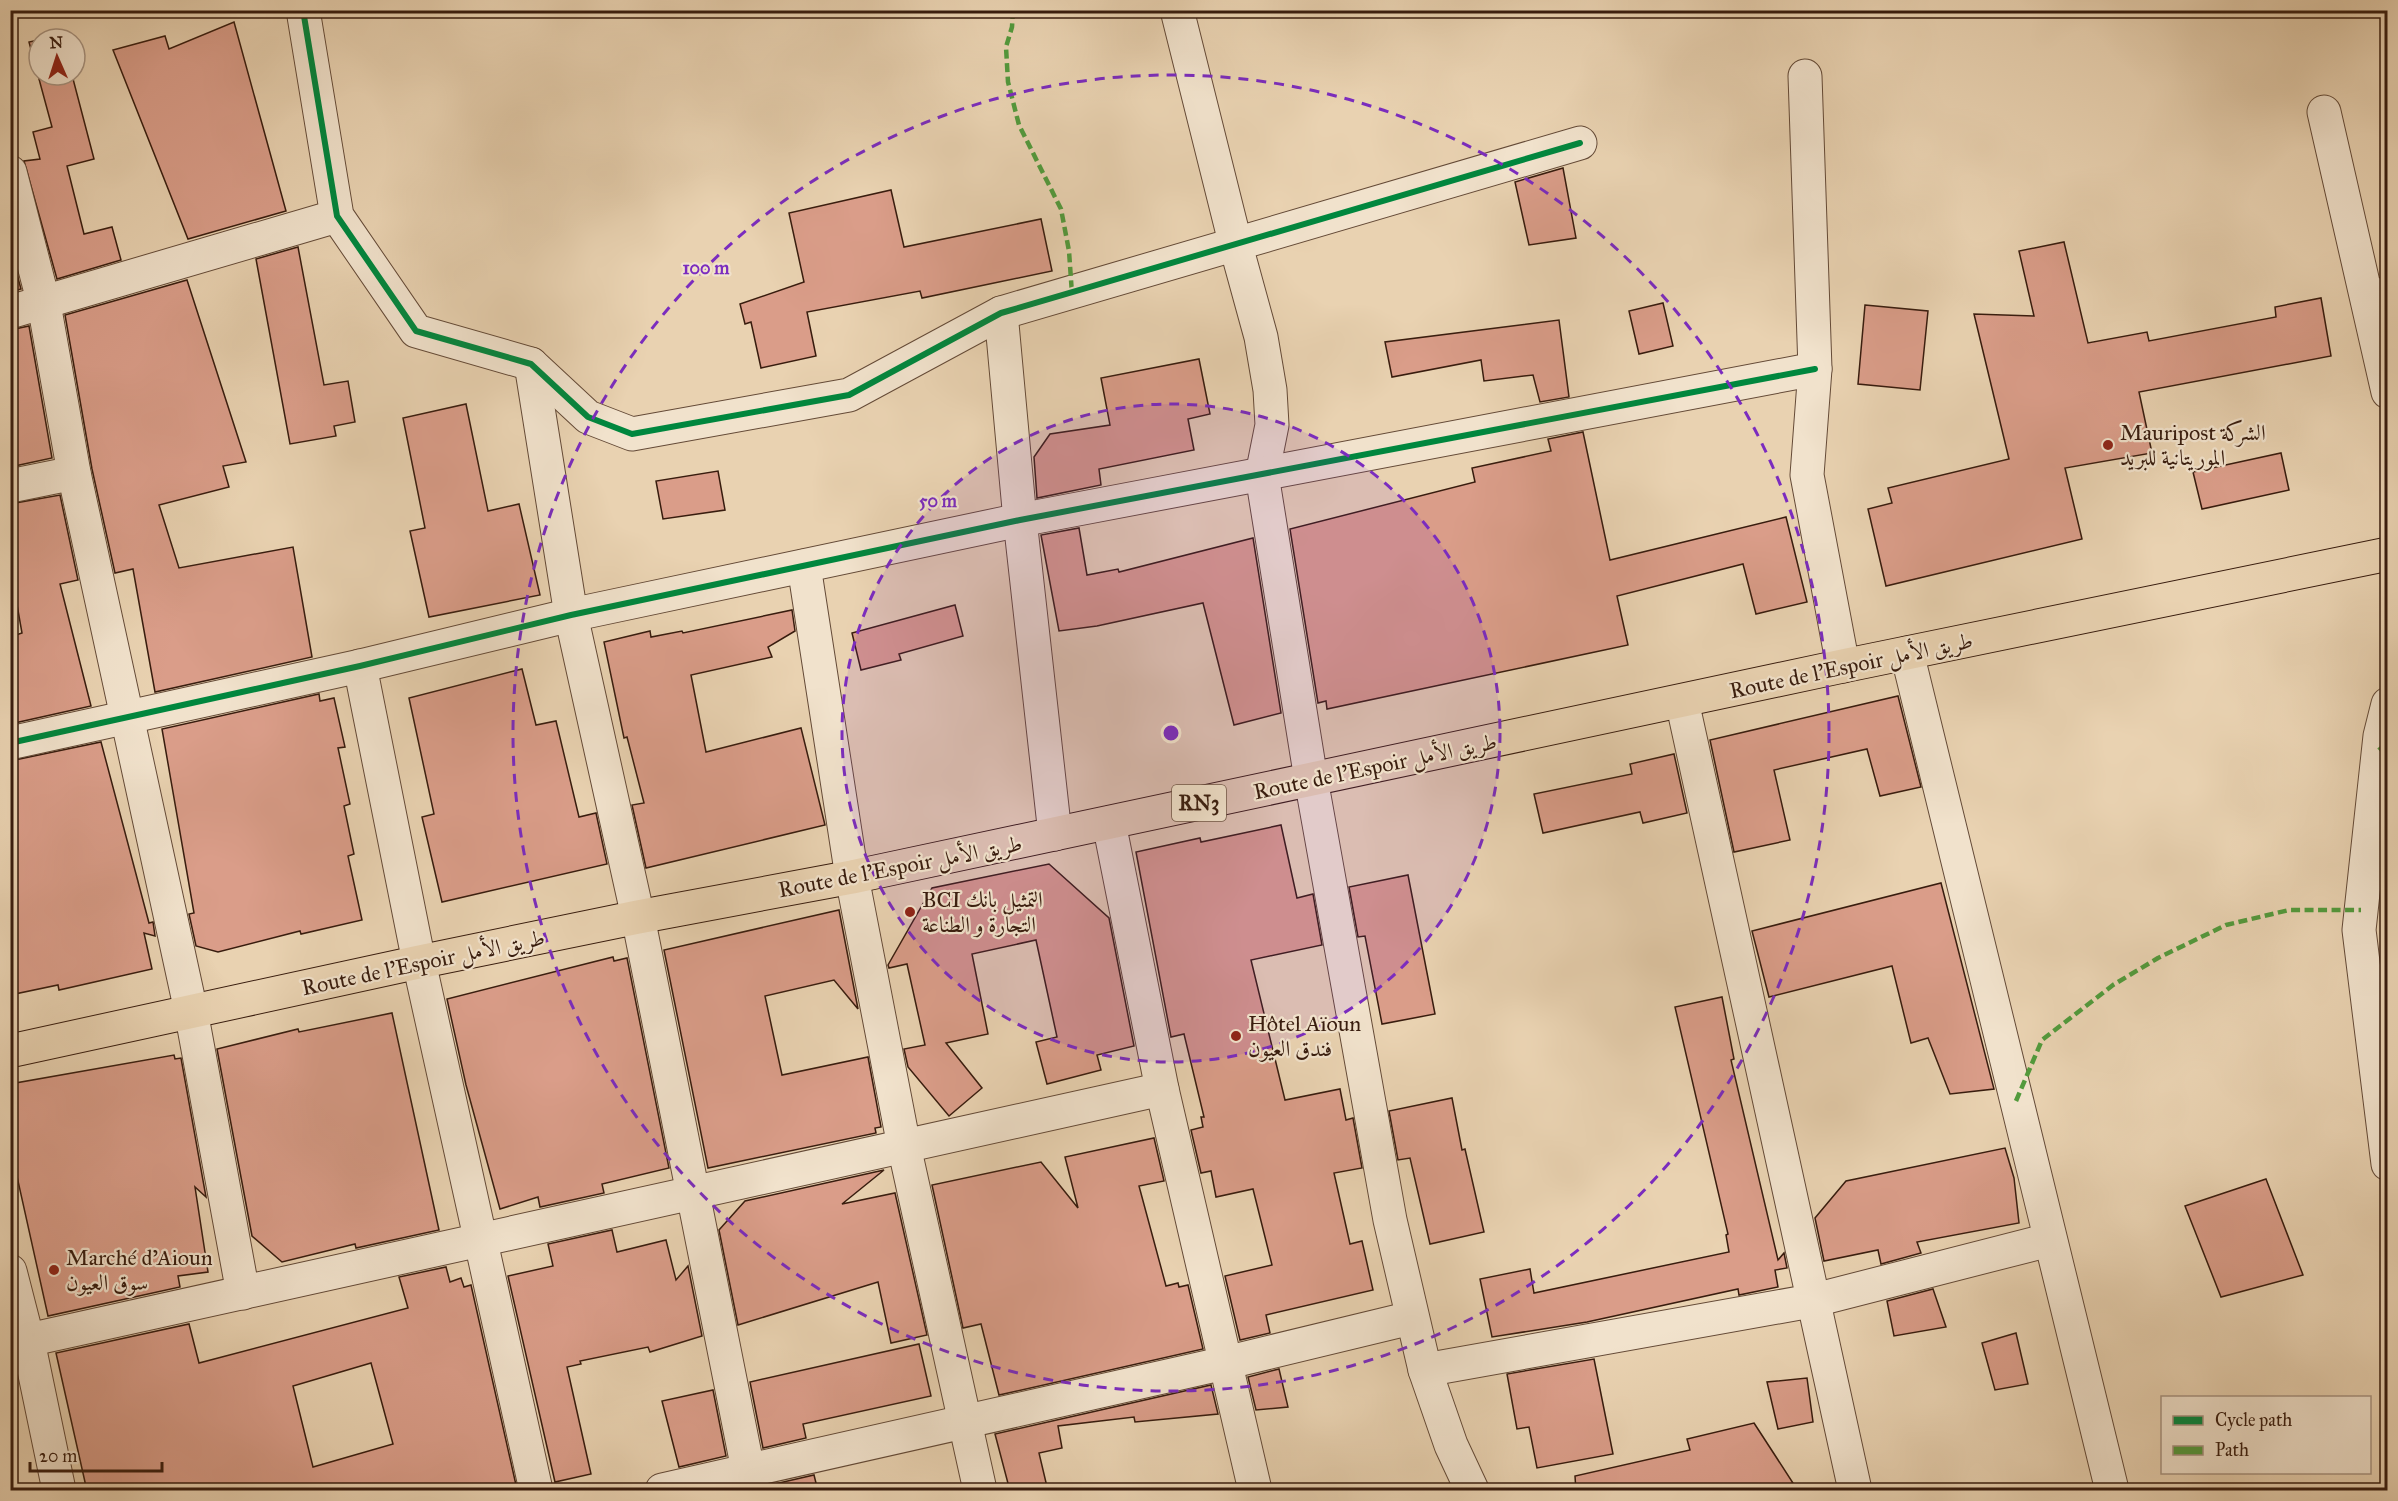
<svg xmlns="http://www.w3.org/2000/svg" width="2398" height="1501" font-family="'IM FELL Great Primer',Amiri,serif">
	<rect width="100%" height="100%" fill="#e9d2b1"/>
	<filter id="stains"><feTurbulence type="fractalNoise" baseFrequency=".00333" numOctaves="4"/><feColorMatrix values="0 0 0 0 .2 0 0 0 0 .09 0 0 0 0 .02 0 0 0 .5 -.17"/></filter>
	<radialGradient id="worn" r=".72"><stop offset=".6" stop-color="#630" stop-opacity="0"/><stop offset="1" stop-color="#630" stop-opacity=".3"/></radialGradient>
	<!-- building -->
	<g fill="#da9d89" stroke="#381c0e" stroke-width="1.5" fill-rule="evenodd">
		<path d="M 234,22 L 286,211 L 188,239 L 113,50 L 165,36 L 169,49 Z"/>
		<path d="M 39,40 L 39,75 L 72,75 L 94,159 L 67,166 L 84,234 L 112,227 L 121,260 L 57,279 L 24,161 L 40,159 L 33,132 L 52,127 L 29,42 Z"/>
		<path d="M 1563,168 L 1576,238 L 1529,245 L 1515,182 Z"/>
		<path d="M 891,190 L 904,247 L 1041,219 L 1052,271 L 922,298 L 920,291 L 807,312 L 816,356 L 761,368 L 751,322 L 745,324 L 740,304 L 804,282 L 789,213 Z"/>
		<path d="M 2064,242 L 2088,343 L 2147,332 L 2149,341 L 2276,317 L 2275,307 L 2321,298 L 2331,356 L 2139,392 L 2152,453 L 2065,468 L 2082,539 L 1886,586 L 1868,509 L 1892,503 L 1888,488 L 2009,459 L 1974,314 L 2034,316 L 2019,251 Z"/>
		<path d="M 298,247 L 324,385 L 348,381 L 355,422 L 334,426 L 336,436 L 290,444 L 256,259 Z"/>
		<path d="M 10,249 L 21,289 L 10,292 Z"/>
		<path d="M 187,280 L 246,462 L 223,466 L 229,487 L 159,505 L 179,568 L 293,547 L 312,657 L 155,692 L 133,569 L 115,573 L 92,469 L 65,315 Z"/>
		<path d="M 1663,303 L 1673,346 L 1639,354 L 1629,311 Z"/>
		<path d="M 1865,305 L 1928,311 L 1920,390 L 1858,384 Z"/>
		<path d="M 1559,320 L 1569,397 L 1540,402 L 1533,375 L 1484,381 L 1481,360 L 1392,377 L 1385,342 Z"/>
		<path d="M 29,326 L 52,458 L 10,467 L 10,330 Z"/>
		<path d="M 1199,359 L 1210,414 L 1188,419 L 1194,450 L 1099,469 L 1101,485 L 1037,498 L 1034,457 L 1050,434 L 1110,425 L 1101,378 Z"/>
		<path d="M 466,404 L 488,511 L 519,504 L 540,595 L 429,617 L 410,531 L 425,528 L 403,418 Z"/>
		<path d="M 1583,432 L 1610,560 L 1786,517 L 1807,602 L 1756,614 L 1743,564 L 1617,596 L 1628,645 L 1327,709 L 1326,701 L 1318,703 L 1290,529 L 1475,482 L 1472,468 L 1551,451 L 1548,439 Z"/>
		<path d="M 2281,453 L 2289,490 L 2202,509 L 2193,472 Z"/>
		<path d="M 718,471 L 725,510 L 663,519 L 656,481 Z"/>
		<path d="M 60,495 L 78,580 L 60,584 L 91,706 L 10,724 L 10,637 L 22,633 L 10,565 L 10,504 Z"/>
		<path d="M 1079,528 L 1087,575 L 1118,569 L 1119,572 L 1253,538 L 1281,713 L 1234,725 L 1203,603 L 1097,626 L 1059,631 L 1041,535 Z"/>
		<path d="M 955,605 L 963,636 L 899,654 L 901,660 L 861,670 L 852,633 Z"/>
		<path d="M 792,610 L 795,631 L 768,647 L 772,657 L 691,675 L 706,752 L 801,728 L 825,825 L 646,868 L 632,805 L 644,803 L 627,737 L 624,738 L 604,642 L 650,631 L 651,637 L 682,631 L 683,633 Z"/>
		<path d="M 522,669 L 536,725 L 556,721 L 579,817 L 596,813 L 607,864 L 442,902 L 422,817 L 434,814 L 409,698 Z"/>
		<path d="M 319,694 L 320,701 L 334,698 L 345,747 L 338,748 L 350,804 L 344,806 L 354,854 L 348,856 L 362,920 L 301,934 L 300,931 L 218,952 L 196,946 L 189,914 L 194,913 L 162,729 Z"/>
		<path d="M 1898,696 L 1921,787 L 1880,796 L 1867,749 L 1774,770 L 1790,840 L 1734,852 L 1710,740 Z"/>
		<path d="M 101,742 L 149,923 L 153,922 L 155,936 L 144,933 L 152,969 L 59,990 L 58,985 L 10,995 L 10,761 Z"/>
		<path d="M 1674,754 L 1687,813 L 1643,823 L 1640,812 L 1543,833 L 1534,794 L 1632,774 L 1630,764 Z"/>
		<path d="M 1281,825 L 1297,898 L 1313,894 L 1322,945 L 1251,960 L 1285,1100 L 1340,1089 L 1346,1120 L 1353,1118 L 1362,1168 L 1334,1173 L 1350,1244 L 1362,1241 L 1373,1290 L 1266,1315 L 1270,1333 L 1240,1340 L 1225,1276 L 1272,1265 L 1253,1189 L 1216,1197 L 1211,1171 L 1201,1173 L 1191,1130 L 1203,1127 L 1201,1117 L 1204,1117 L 1184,1034 L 1171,1037 L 1136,852 L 1200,838 L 1201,842 Z"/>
		<path d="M 1049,864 L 1109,918 L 1134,1046 L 1097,1055 L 1101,1070 L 1047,1084 L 1036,1042 L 1057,1037 L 1036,940 L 972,954 L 988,1034 L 946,1043 L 982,1088 L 949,1116 L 908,1067 L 904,1049 L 925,1045 L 907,964 L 889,968 L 888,965 L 932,888 Z"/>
		<path d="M 1408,875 L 1435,1014 L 1382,1024 L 1365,936 L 1358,937 L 1349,887 Z"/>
		<path d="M 1941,883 L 1994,1089 L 1950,1094 L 1928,1038 L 1911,1043 L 1892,966 L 1769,997 L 1752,931 Z"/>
		<path d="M 839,910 L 858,1009 L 834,980 L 765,996 L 782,1075 L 868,1057 L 881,1127 L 875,1128 L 876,1133 L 708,1168 L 664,950 Z"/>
		<path d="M 613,957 L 614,961 L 627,958 L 669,1168 L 602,1184 L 604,1193 L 540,1207 L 538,1197 L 500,1209 L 466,1085 L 447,999 Z"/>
		<path d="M 1722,997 L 1734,1059 L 1731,1060 L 1778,1260 L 1784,1253 L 1787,1268 L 1775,1270 L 1778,1287 L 1739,1295 L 1738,1289 L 1587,1322 L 1492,1337 L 1480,1279 L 1530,1269 L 1534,1293 L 1729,1252 L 1726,1235 L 1728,1234 L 1675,1007 Z"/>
		<path d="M 392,1013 L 439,1230 L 356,1248 L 355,1244 L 282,1262 L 252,1236 L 217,1049 L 298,1029 L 299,1032 Z"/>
		<path d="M 174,1055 L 175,1059 L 181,1058 L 206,1197 L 195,1187 L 208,1272 L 178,1276 L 180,1287 L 48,1316 L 10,1145 L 10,1084 Z"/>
		<path d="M 1452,1098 L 1462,1150 L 1465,1149 L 1484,1232 L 1430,1244 L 1410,1158 L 1398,1160 L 1389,1111 Z"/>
		<path d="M 1154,1138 L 1164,1181 L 1139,1186 L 1166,1286 L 1178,1283 L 1179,1287 L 1188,1285 L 1203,1349 L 999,1395 L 981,1324 L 963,1328 L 932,1185 L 1041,1162 L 1078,1208 L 1065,1157 Z"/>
		<path d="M 2005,1148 L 2014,1178 L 2019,1223 L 1917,1242 L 1921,1253 L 1881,1264 L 1878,1250 L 1824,1261 L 1815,1218 L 1846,1181 Z"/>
		<path d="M 884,1170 L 842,1204 L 895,1193 L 927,1335 L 891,1343 L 878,1282 L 738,1325 L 719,1230 L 745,1201 Z"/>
		<path d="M 2266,1179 L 2303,1275 L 2221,1297 L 2185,1206 Z"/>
		<path d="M 612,1230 L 617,1252 L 666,1240 L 676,1280 L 688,1266 L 702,1336 L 650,1352 L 648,1347 L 580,1361 L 581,1364 L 567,1367 L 591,1474 L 555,1482 L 508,1276 L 553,1266 L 548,1244 Z"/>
		<path d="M 446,1267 L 450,1282 L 461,1278 L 464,1287 L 471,1285 L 516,1485 L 497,1491 L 87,1491 L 56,1353 L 189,1324 L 199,1363 L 408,1308 L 399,1277 ZM 371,1363 L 393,1444 L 313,1467 L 293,1386 Z"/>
		<path d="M 1933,1289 L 1946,1327 L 1894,1336 L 1887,1301 Z"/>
		<path d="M 2016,1333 L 2028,1384 L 1995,1390 L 1982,1343 Z"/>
		<path d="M 919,1344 L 931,1396 L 803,1424 L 806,1438 L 763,1448 L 750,1382 Z"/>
		<path d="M 1594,1359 L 1613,1454 L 1537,1468 L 1529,1427 L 1517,1429 L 1507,1374 Z"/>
		<path d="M 1279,1369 L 1288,1407 L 1256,1410 L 1248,1377 Z"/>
		<path d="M 1807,1378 L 1813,1422 L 1778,1429 L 1767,1382 Z"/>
		<path d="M 1211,1385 L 1218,1414 L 1135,1422 L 1134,1417 L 1058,1426 L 1062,1448 L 1039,1453 L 1048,1491 L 1010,1491 L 995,1434 Z"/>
		<path d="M 713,1390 L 726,1456 L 679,1467 L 662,1401 Z"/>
		<path d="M 1754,1423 L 1793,1483 L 1762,1491 L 1576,1491 L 1575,1476 L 1690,1450 L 1687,1439 Z"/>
		<path d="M 814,1475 L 818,1491 L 770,1491 L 770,1485 Z"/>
	</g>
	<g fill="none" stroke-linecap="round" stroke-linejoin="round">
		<!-- service casing -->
		<g stroke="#644a37" stroke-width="26">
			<path id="service" d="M 2365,293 L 2388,289"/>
		</g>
		<!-- minor casing -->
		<g stroke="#644a37" stroke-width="35">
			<g id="minor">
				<path d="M 303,10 L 337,216 L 416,331 L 531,364 L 588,417 L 632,434 L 849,395 L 1001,313 L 1580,143"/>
				<path d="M 1177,10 L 1236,246 L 1261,337 L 1270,390 L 1272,425 L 1262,475 L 1311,779 L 1390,1220 L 1425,1370 L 1451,1445 L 1472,1490"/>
				<path d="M 1805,76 L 1815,369 L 1807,475 L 1843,666"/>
				<path d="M 2324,112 L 2388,392"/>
				<path d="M 10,172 L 44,304 L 74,473 L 191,1011 L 243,1293"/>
				<path d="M 10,312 L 337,216"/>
				<path d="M 1001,313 L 1020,520 L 1055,834"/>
				<path d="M 531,364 L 571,615 L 638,917 L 752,1490"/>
				<path d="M 10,486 L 74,473"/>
				<path d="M 804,566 L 852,877 L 904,1146 L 980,1490"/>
				<path d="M 1907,653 L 2112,1490"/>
				<path d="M 360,666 L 419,962 L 536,1490"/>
				<path d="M 1682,701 L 1855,1490"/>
				<path d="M 2388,704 L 2380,736 L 2359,930 L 2388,1164"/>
				<path d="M 10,743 L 360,666 L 571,615 L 1020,520 L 1815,369"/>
				<path d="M 1109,823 L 1162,1089 L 1255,1490"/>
				<path d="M 10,1271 L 28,1341 L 59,1490"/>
				<path d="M 10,1344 L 1162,1089"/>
				<path d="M 1425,1370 L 1811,1301 L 2049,1240"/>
				<path d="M 662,1490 L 1225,1363 L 1411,1318"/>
			</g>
		</g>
		<!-- trunk casing -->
		<g stroke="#381c0e" stroke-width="35">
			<path id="trunk" d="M 10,1051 L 419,962 L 638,917 L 852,877 L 1843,666 L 2388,554"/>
		</g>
		<!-- service -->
		<use href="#service" stroke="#f1e2cc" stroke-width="24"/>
		<!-- minor -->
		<use href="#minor" stroke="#f1e2cc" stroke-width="33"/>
		<!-- trunk -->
		<use href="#trunk" stroke="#e9d2b1" stroke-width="33"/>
		<!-- quiet -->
		<g stroke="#529a3c" stroke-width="4.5" stroke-dasharray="9 4.5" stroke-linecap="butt">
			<path d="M 1013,10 L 1012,27 L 1006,47 L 1008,82 L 1019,125 L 1061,209 L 1069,251 L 1072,294"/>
			<path d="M 2379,747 L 2388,757"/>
			<path d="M 2016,1101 L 2042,1040 L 2113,985 L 2158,958 L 2226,925 L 2289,910 L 2361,910"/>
		</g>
		<!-- cycleway casing -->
		<g stroke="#f1e2cc" stroke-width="10">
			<g id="cycleway">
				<path d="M 303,10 L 337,216 L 416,331 L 531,364 L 588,417 L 632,434 L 849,395 L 1001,313 L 1580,143"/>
				<path d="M 10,743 L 360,666 L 571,615 L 1020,520 L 1815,369"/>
			</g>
		</g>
		<!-- cycleway -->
		<use href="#cycleway" stroke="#00873e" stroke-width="6"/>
	</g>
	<!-- distance rings -->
	<circle cx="1171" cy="733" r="329" fill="#7b2cbf" fill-opacity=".12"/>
	<g fill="none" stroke="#7b2cbf" stroke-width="3" stroke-dasharray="10 8">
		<circle cx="1171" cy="733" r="329"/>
		<circle cx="1171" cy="733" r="658"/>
	</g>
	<!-- markers -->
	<g fill="#8f2418" stroke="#f1e2cc" stroke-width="2">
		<circle cx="2108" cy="445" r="6"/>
		<circle cx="910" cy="912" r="6"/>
		<circle cx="1236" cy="1036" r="6"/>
		<circle cx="54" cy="1270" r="6"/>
	</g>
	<g text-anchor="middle" stroke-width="4.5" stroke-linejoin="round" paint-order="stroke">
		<!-- shield labels -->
		<rect fill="#f1e2cc" stroke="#705747" stroke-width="1.5" x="1172" y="785" width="54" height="36" rx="4.5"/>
		<g font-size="21" font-weight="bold" fill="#381c0e">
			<text x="1199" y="810">RN3</text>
		</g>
		<!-- poi labels -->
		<g font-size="22" fill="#381c0e" stroke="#f1e2cc" text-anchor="start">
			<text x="2120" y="440">Mauripost الشركة<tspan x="2120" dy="25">الموريتانية للبريد</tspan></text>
			<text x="922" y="907">BCI التمثيل بانك<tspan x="922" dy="25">التجارة و الطناعة</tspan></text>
			<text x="1248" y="1031">Hôtel Aïoun<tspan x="1248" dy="25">فندق العيون</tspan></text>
			<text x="66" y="1265">Marché d'Aioun<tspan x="66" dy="25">سوق العيون</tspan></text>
		</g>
		<!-- street labels -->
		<g font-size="22" fill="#381c0e" stroke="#f1e2cc">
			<text transform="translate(1851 665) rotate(-12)" y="8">Route de l’Espoir طريق الأمل</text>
			<text transform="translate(1375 766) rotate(-12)" y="8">Route de l’Espoir طريق الأمل</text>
			<text transform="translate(900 866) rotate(-11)" y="8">Route de l’Espoir طريق الأمل</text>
			<text transform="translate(423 962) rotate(-12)" y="8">Route de l’Espoir طريق الأمل</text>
		</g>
	</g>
	<circle cx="1171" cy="733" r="9" fill="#7b2cbf" stroke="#f1e2cc" stroke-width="3"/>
	<g font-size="18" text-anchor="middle" font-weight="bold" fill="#7b2cbf" stroke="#f1e2cc" stroke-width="4.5" stroke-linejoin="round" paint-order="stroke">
		<text x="706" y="274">100 m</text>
		<text x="938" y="507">50 m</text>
	</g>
	<!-- margin -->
	<rect width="2398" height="1501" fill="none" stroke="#e9d2b1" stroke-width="36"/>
	<rect x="12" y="12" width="2374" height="1477" fill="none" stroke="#381c0e" stroke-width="3"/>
	<rect x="18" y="18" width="2362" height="1465" fill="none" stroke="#381c0e" stroke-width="1.5"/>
	<!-- legend -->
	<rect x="2161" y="1396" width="210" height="78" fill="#f1e2cc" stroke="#a79380" stroke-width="1.5"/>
	<rect x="2173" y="1416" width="30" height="9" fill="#00873e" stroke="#a79380" stroke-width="1.5"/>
	<text x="2215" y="1426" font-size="18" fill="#381c0e">Cycle path</text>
	<rect x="2173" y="1446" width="30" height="9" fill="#529a3c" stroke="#a79380" stroke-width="1.5"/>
	<text x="2215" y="1456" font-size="18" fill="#381c0e">Path</text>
	<!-- north arrow -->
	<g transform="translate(57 57) rotate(357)"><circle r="28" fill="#f1e2cc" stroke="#a79380" stroke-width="1.5"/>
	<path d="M0-4.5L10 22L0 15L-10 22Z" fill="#8f2418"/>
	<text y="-9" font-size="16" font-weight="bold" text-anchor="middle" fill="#381c0e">N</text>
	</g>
	<!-- scale -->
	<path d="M30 1462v9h132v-9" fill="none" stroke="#381c0e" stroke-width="3"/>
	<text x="39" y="1462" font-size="18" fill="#381c0e" stroke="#f1e2cc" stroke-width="4.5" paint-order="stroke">20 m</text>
	<rect width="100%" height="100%" filter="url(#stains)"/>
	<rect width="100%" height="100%" fill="url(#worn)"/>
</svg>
